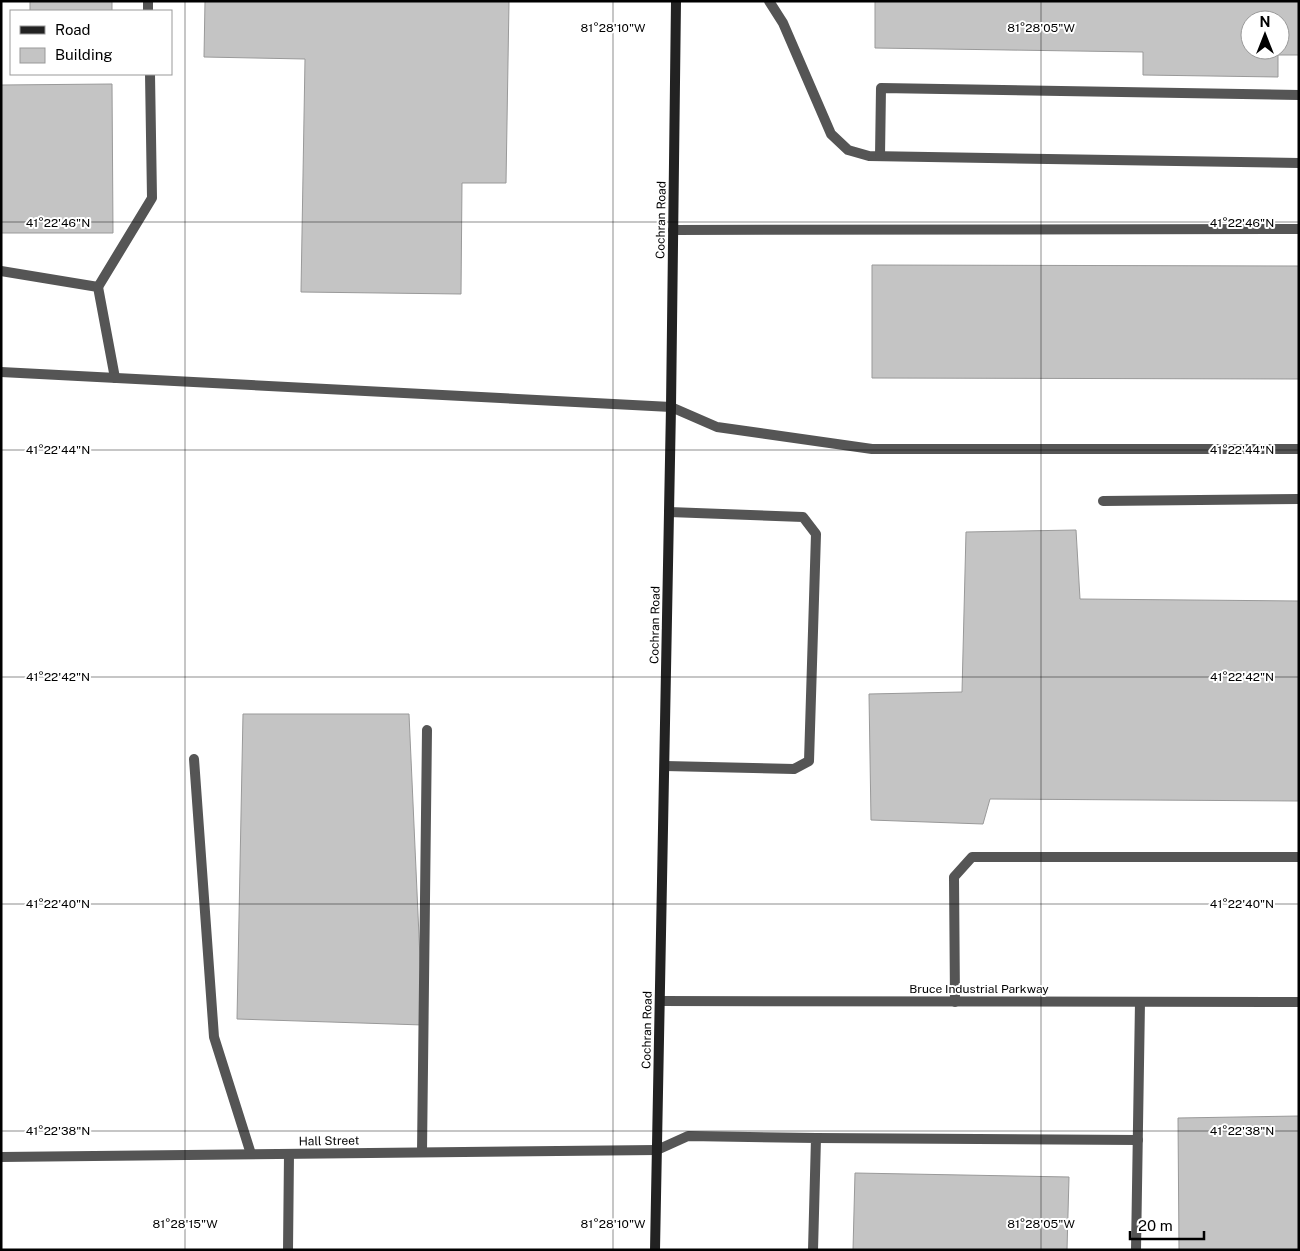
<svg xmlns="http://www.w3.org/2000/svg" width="1300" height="1251" font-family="'Public Sans',sans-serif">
	<rect width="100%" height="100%" fill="#fff"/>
	<!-- building -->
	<g fill="#c4c4c4" stroke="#999" fill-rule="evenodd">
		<rect x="30" y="1" width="82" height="10"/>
		<path d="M 205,1 L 509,1 L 506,183 L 462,183 L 461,294 L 301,292 L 305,59 L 204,57 Z"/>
		<path d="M 875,1 L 1299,1 L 1299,55 L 1278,55 L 1278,77 L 1143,75 L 1143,52 L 875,48 ZM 1250,20 L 1280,20 L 1280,50 L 1250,50 Z"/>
		<path d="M 112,84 L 113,233 L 1,233 L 1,85 Z"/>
		<path d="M 872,265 L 1299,266 L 1299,379 L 872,378 Z"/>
		<path d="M 1076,530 L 1080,599 L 1299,601 L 1299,801 L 990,799 L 983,824 L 871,820 L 869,694 L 962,692 L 966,532 Z"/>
		<path d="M 243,714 L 409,714 L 423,1025 L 237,1019 Z"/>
		<path d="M 1299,1116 L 1299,1250 L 1179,1250 L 1178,1118 Z"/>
		<path d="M 855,1173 L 1069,1177 L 1067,1250 L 853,1250 Z"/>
	</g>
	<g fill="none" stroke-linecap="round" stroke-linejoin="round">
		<!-- lane -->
		<g stroke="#555" stroke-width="10">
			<path d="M 148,1 L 148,11"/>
			<path d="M 769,1 L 783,23 L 831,134 L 848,150 L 869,156 L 1299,163"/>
			<path d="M 880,156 L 881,88 L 1299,95"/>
			<path d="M 673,230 L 1299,229"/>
			<path d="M 1,271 L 98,287 L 115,378"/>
			<path d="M 98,287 L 152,198 L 150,74"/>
			<path d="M 1,372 L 671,407 L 717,427 L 872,449 L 1299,449"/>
			<path d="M 1103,501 L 1299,499"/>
			<path d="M 194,759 L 214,1037 L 251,1154"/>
			<path d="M 665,766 L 794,769 L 809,761 L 816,534 L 803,517 L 669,512"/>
			<path d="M 955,1002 L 954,877 L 972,857 L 1299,857"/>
			<path d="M 816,1138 L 1138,1140"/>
			<path d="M 657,1150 L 688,1136 L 816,1138 L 813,1250"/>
			<path d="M 422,1152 L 427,730"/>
			<path d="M 288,1250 L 289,1154"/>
			<path d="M 1136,1250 L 1140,1002"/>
		</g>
		<!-- street -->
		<g stroke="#555" stroke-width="10">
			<path d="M 660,1001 L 1299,1002"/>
			<path d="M 1,1157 L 657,1150"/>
		</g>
		<!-- secondary -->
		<path stroke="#222" stroke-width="10" d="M 655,1250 L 671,407 L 676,1"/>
	</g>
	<!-- ticks -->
	<path fill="none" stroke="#000" stroke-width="1" stroke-opacity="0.45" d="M 185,1 L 185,1250M 613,1 L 613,1250M 1041,1 L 1041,1250M 1,222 L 1299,222M 1,450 L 1299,450M 1,677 L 1299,677M 1,904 L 1299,904M 1,1131 L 1299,1131"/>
	<g text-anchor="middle" stroke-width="4" stroke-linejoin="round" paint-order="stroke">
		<!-- street labels -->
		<g font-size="12" fill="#000" stroke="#fff">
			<text transform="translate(661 220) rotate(-89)" y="4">Cochran Road</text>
			<text transform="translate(655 625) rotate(-89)" y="4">Cochran Road</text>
			<text x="979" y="993">Bruce Industrial Parkway</text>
			<text transform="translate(647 1030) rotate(-89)" y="4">Cochran Road</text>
			<text transform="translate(329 1141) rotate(-1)" y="4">Hall Street</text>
		</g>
	</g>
	<g font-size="12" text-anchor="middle" fill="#000" stroke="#fff" stroke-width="4" stroke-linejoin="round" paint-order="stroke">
		<text x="613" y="32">81°28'10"W</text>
		<text x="1041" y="32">81°28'05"W</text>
		<text x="58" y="227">41°22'46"N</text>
		<text x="1242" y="227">41°22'46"N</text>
		<text x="58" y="454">41°22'44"N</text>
		<text x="1242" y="454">41°22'44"N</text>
		<text x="58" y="681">41°22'42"N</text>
		<text x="1242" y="681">41°22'42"N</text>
		<text x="58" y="908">41°22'40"N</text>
		<text x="1242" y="908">41°22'40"N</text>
		<text x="58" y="1135">41°22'38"N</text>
		<text x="1242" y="1135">41°22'38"N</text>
		<text x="185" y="1228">81°28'15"W</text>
		<text x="613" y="1228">81°28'10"W</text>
		<text x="1041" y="1228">81°28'05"W</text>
	</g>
	<!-- border -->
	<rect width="1300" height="1251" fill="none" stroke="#000000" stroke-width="5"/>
	<!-- legend -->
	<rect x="10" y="10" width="162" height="65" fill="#ffffff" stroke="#999999"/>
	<rect x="20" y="26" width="25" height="8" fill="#222222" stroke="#999999"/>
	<text x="55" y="35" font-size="15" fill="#000000">Road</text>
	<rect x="20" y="48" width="25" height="15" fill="#c4c4c4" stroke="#999999"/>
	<text x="55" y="60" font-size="15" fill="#000000">Building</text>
	<!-- north arrow -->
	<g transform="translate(1265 35)"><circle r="24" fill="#ffffff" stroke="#999999"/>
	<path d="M0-4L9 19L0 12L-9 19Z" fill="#000000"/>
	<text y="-8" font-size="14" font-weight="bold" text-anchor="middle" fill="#000000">N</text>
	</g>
	<!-- scale -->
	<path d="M1130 1231v8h74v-8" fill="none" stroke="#000000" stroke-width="2.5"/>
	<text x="1138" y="1231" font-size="15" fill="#000000" stroke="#ffffff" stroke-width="4" paint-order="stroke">20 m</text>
</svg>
